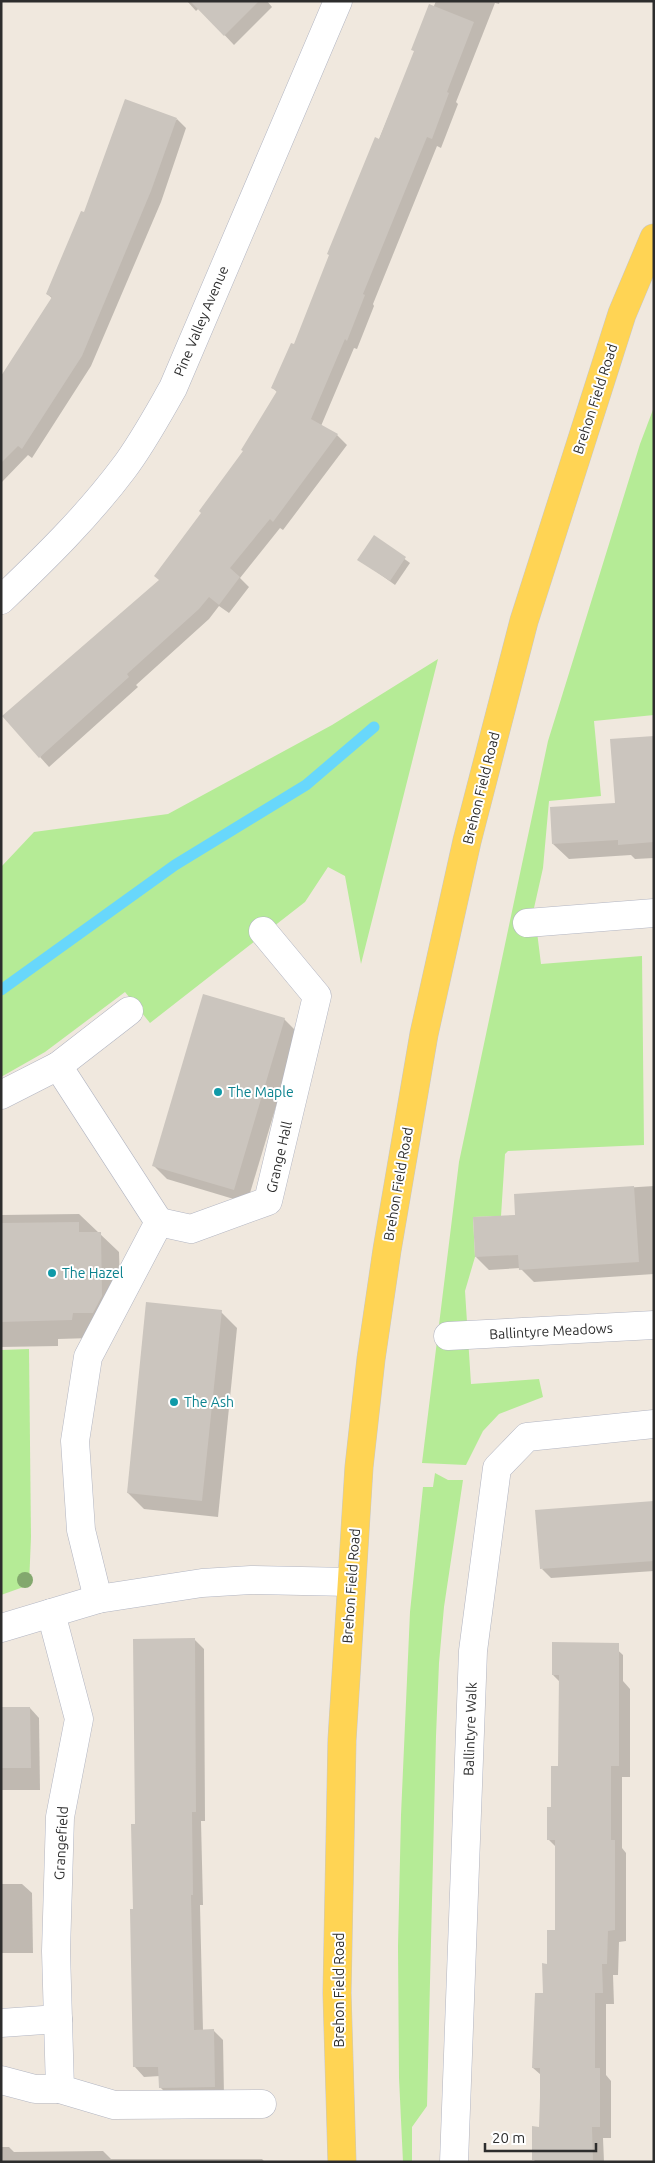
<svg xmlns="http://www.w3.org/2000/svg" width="655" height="2163" font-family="Ubuntu,sans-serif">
	<rect width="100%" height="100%" fill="#f0e8de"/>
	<!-- green -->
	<g fill="#b5eb96">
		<path d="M 654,407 L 654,715 L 594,721 L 601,796 L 549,801 L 543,868 L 534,908 L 541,964 L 642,956 L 644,1145 L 508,1151 L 505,1154 L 501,1216 L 473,1217 L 475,1257 L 465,1291 L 471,1384 L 539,1379 L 543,1397 L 499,1414 L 483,1431 L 466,1465 L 422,1463 L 459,1162 L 548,741 L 640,444 Z"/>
		<path d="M 438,659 L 361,964 L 345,876 L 328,867 L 305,902 L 150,1023 L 125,992 L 45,1052 L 1,1077 L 1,867 L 34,832 L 168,814 L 332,725 Z"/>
		<path d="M 29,1349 L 31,1537 L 29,1585 L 1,1595 L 1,1350 Z"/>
		<path d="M 435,1473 L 448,1480 L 463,1480 L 444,1607 L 439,1663 L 436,1736 L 427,2106 L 412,2127 L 412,2162 L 403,2162 L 399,2078 L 398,1946 L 401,1815 L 410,1612 L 423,1487 L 433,1487 Z"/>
	</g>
	<!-- shadow -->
	<g fill="#0003">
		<path d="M 187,1 L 267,1 L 272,7 L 234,45 L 199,8 L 196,11 Z"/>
		<path d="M 436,1 L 500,1 L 499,4 L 495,3 L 456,102 L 458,104 L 441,148 L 437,146 L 373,304 L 374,306 L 357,349 L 354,348 L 321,426 L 337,435 L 347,445 L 283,530 L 280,528 L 240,578 L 249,587 L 229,613 L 219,606 L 209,619 L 136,685 L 138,687 L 49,767 L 40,757 L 160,580 L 244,452 L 278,393 L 272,387 L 294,346 Z"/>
		<path d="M 177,119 L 186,128 L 161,202 L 91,366 L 32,458 L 28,455 L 1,483 L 1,378 L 53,299 L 47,294 L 85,214 Z"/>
		<path d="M 374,537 L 410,563 L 395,585 L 359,559 Z"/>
		<path d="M 654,737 L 654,858 L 635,859 L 631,855 L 569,859 L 553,844 L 616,804 Z"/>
		<path d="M 284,1019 L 298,1033 L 247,1203 L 167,1179 L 154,1166 Z"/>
		<path d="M 654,1186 L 654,1274 L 534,1282 L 520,1268 L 489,1270 L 476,1257 L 517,1216 L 515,1195 Z"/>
		<path d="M 79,1214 L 119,1252 L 121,1316 L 91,1338 L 58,1339 L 58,1346 L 1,1347 L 1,1215 Z"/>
		<path d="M 221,1312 L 237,1328 L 218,1517 L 144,1509 L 128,1493 Z"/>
		<path d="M 654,1502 L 654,1571 L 551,1578 L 542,1569 Z"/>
		<path d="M 194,1639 L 204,1649 L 205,1821 L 201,1821 L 203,1905 L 200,1905 L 203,2031 L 213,2030 L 223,2040 L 224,2096 L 170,2097 L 160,2087 L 160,2076 L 144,2077 L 135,2067 L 134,1910 L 136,1825 Z"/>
		<path d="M 611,1644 L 623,1655 L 623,1681 L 630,1689 L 630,1777 L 622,1777 L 622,1848 L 626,1853 L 626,1941 L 619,1942 L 618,1975 L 613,1975 L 614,2004 L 606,2004 L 606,2075 L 611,2081 L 611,2138 L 603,2138 L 604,2162 L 536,2162 L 533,2159 L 540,2128 L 541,2075 L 533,2068 L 544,1994 L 556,1931 L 556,1847 L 548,1839 L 560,1767 L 560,1682 L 553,1675 Z"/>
		<path d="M 1,1708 L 30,1708 L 39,1718 L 40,1790 L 1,1790 Z"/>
		<path d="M 1,1884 L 22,1884 L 32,1893 L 33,1953 L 1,1953 Z"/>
		<path d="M 1,2147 L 9,2147 L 14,2152 L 103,2151 L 111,2159 L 262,2159 L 265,2162 L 1,2162 Z"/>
	</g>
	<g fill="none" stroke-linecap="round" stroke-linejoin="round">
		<!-- stream -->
		<path stroke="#68d7fb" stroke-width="11" d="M 1,990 L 175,865 L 306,785 L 374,727"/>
	</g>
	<!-- building -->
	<g fill="#cbc5be">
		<path d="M 190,1 L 259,1 L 224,36 Z"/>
		<path d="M 429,4 L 474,22 L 447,92 L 449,93 L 432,139 L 427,137 L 363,294 L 365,295 L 347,341 L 345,339 L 311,419 L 338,434 L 273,522 L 270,519 L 230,568 L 240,577 L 219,605 L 209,597 L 199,609 L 127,674 L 129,677 L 39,758 L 2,716 L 159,580 L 154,576 L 201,513 L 199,511 L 243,451 L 241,450 L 277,391 L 271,388 L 291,343 L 294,344 L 329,255 L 327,254 L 375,137 L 379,139 L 414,51 L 411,50 Z"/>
		<path d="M 125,99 L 177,118 L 151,191 L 82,356 L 22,449 L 18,446 L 1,463 L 1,376 L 52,297 L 46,294 L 81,211 L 84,212 Z"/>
		<path d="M 374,535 L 406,557 L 390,581 L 357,560 Z"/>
		<path d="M 654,736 L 654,842 L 618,845 L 618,840 L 552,844 L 550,807 L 615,803 L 610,739 Z"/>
		<path d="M 203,994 L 285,1018 L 234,1190 L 152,1166 Z"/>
		<path d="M 634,1186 L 639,1262 L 519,1270 L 518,1255 L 475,1257 L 473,1217 L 515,1215 L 514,1194 Z"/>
		<path d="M 79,1222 L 79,1232 L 101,1232 L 102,1296 L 93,1313 L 73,1313 L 72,1320 L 1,1322 L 1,1223 Z"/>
		<path d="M 146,1302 L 222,1310 L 202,1501 L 127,1493 Z"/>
		<path d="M 654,1501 L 654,1561 L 540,1569 L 535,1510 Z"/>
		<path d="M 195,1638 L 196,1812 L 192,1812 L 193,1895 L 191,1895 L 194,2030 L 214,2029 L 215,2087 L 159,2088 L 158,2067 L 133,2067 L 130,1909 L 133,1909 L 131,1824 L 135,1824 L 133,1639 Z"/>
		<path d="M 552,1642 L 619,1643 L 619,1766 L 611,1766 L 611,1840 L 615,1840 L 615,1930 L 608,1931 L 607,1964 L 602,1964 L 603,1993 L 595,1993 L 595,2068 L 600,2068 L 600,2127 L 592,2127 L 593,2160 L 532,2160 L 532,2126 L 539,2127 L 540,2097 L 540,2068 L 532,2068 L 535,1993 L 543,1993 L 542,1963 L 547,1964 L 547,1930 L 555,1930 L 555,1840 L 547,1840 L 547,1807 L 551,1807 L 551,1766 L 558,1766 L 559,1675 L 552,1675 Z"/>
		<path d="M 1,1707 L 30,1707 L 31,1768 L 1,1768 Z"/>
	</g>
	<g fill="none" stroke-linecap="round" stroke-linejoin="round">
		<!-- minor casing -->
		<g stroke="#b2b5c2" stroke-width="29">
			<g id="minor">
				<path d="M 1,600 C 44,559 87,517 123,469 C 142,444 157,416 173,388 L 338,1"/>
				<path d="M 527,923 L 654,913"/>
				<path d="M 58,1066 L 159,1222 L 88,1357 L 75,1441 L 81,1530 L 98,1599"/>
				<path d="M 1,1095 L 58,1066 L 129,1011"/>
				<path d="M 159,1222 L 191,1229 L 268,1201 L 317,996 L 263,931"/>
				<path d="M 448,1336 L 654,1325"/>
				<path d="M 51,1613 L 79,1719 L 60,1817 L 56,1951 L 60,2089 L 114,2105 L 262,2104"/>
				<path d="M 1,1628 L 98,1599 L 202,1583 L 251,1580 L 350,1582"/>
				<path d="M 1,2023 L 58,2019"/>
				<path d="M 1,2080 L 35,2089 L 60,2089"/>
				<path d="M 454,2162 L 473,1651 L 497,1468 L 527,1437 L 654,1424"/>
			</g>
		</g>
		<!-- major casing -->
		<g stroke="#c8c8c8" stroke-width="29">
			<path id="major" d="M 342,2162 L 337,1993 L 342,1740 L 359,1467 L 371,1359 L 387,1250 L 424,1034 L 467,841 L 524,621 L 622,314 L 654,238"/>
		</g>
		<!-- minor -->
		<use href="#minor" stroke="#fff" stroke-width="28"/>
		<!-- major -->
		<use href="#major" stroke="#ffd454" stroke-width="28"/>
	</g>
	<!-- trees -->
	<circle fill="#83a86e" cx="25" cy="1580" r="8"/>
	<!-- markers -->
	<g fill="#0f9aa8" stroke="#fff" stroke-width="2">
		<circle cx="218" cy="1092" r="5"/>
		<circle cx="52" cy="1273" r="5"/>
		<circle cx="174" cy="1402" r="5"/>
	</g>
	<g text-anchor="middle" stroke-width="4" stroke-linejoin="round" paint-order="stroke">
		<!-- street labels -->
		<g font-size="14" fill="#2d2d2d" stroke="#fff">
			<text transform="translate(201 321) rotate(-67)" y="5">Pine Valley Avenue</text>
			<text transform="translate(595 399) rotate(-72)" y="5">Brehon Field Road</text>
			<text transform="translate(481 788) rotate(-76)" y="5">Brehon Field Road</text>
			<text transform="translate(279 1157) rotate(-77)" y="5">Grange Hall</text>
			<text transform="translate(398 1184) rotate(-80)" y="5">Brehon Field Road</text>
			<text transform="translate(551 1331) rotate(-3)" y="5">Ballintyre Meadows</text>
			<text transform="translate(351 1586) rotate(-86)" y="5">Brehon Field Road</text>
			<text transform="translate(470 1729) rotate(-88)" y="5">Ballintyre Walk</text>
			<text transform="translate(61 1843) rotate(-87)" y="5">Grangefield</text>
			<text transform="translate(339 1990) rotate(-90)" y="5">Brehon Field Road</text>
		</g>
		<!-- culture labels -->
		<g font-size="14" fill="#0d838f" stroke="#fff" text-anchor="start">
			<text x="228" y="1097">The Maple</text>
			<text x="62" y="1278">The Hazel</text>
			<text x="184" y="1407">The Ash</text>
		</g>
	</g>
	<!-- border -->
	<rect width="655" height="2163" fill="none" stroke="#2d2d2d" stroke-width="5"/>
	<!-- scale -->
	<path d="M485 2143v8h111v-8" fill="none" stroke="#2d2d2d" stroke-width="2.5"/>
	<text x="492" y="2143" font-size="15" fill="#2d2d2d" stroke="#ffffff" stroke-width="4" paint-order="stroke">20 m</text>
</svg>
